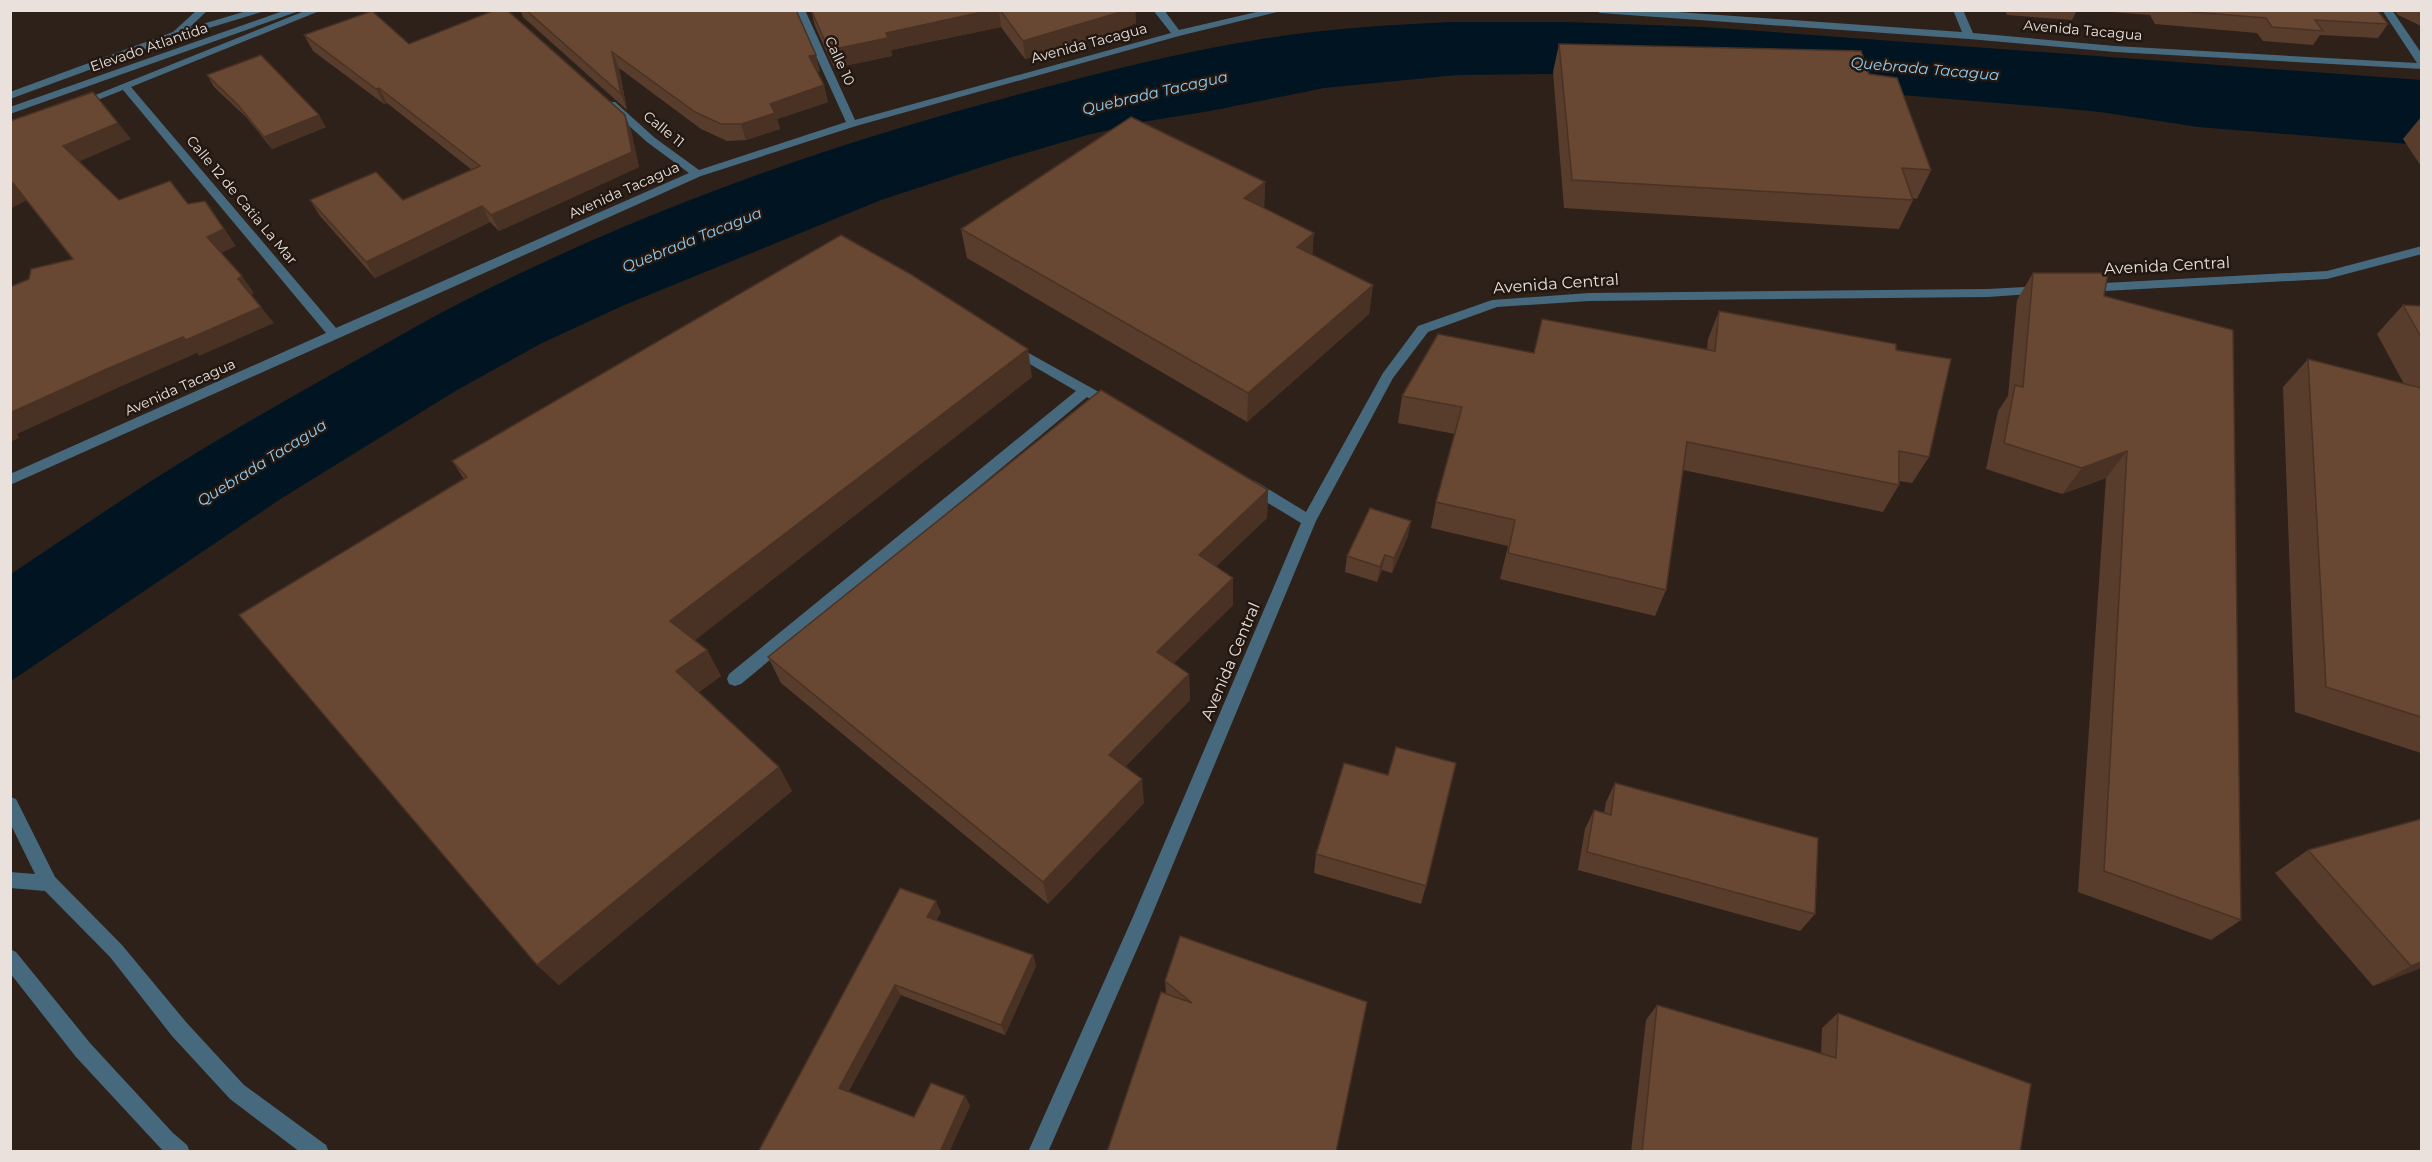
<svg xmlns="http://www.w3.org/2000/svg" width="2432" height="1162" font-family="Montserrat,sans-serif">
	<rect width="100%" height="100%" fill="#2d211a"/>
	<!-- water -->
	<path fill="#001422" d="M 1449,22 L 1566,22 L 1704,27 L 2421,80 L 2421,145 L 2198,127 L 2100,112 L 2047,107 L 1707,79 L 1545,74 L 1457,75 L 1324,88 L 1210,111 L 1148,121 L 1087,135 L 1009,158 L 881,200 L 622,306 L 540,344 L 457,390 L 282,498 L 11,681 L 11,574 C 56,544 102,513 148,483 C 218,438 292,397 364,356 C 396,338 428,319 460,303 C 628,217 806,152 987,103 C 1078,78 1169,54 1262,39 C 1324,29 1387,25 1449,22 Z"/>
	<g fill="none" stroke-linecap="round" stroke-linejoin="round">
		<!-- minor -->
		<g fill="#47697e" fill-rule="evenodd">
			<path d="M 197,10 L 208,10 L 189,28 L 250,10 L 268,10 L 179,37 L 10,99 L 10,92 L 173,32 Z"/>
			<path d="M 307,10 L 322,10 L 131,87 L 336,328 L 689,173 L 647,142 L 607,106 L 607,102 L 615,102 L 655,138 L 699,170 L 846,122 L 795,10 L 805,10 L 855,120 L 1171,33 L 1153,10 L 1164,10 L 1179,30 L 1265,10 L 1285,10 L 1179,36 L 856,126 L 701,176 L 10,485 L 10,474 L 326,333 L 123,90 L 82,106 L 78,107 L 73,104 Z"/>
			<path d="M 1595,10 L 1649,10 L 1962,32 L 1953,10 L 1963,10 L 1973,33 L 2115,46 L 2417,63 L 2382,10 L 2392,10 L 2422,54 L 2422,69 L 2115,52 L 1969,39 L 1600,13 Z"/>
			<path d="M 2422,246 L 2422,254 L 2327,279 L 2086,292 L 2080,288 L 2086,284 L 2327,271 Z"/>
			<path d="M 2041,286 L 2047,290 L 2045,293 L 1988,297 L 1589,301 L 1497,307 L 1428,332 L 1393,378 L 1316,521 L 1149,922 L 1048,1152 L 1028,1152 L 1132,919 L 1301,523 L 1245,489 L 1243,485 L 1250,480 L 1255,481 L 1306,512 L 1383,373 L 1418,326 L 1492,300 L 1589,293 L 1988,289 Z"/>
			<path d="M 1014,345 L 1115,401 L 1117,404 L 1115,407 L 1105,407 L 1087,397 L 741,684 L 735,686 L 729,684 L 727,679 L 729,674 L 1076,391 L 1009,352 L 1008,349 L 1009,346 Z"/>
			<path d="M 10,797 L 16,799 L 55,877 L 122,945 L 186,1022 L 244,1085 L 326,1145 L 329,1152 L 300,1152 L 230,1099 L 172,1036 L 110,957 L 45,891 L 10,888 L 10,872 L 35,874 L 10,823 Z"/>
			<path d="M 10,949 L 16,952 L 90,1043 L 173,1133 L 187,1145 L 190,1152 L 164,1152 L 76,1057 L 10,973 Z"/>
		</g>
		<!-- tertiary -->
		<path fill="#47697e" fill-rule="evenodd" d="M 286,10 L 302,10 L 10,114 L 10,107 Z"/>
	</g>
	<!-- wall -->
	<g fill="#593d2c">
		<path d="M 520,10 L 796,10 L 820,71 L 817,72 L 828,102 L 777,119 L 780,129 L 746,140 L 727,141 L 701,129 L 619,68 L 627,110 L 523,17 Z"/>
		<path d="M 811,10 L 1135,10 L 1136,23 L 1118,31 L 1025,59 L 1001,27 L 891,50 L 892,56 L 834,68 L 815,26 Z"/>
		<path d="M 2005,10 L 2077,10 L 2072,20 L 2007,15 Z"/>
		<path d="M 2085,10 L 2377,10 L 2388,24 L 2378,38 L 2320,35 L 2313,45 L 2263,41 L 2257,33 L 2155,24 L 2150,15 Z"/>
		<path d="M 2394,10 L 2421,10 L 2421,26 L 2398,15 Z"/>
		<path d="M 304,35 L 409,44 L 625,115 L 631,131 L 639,167 L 499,231 L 490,222 L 375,278 L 320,216 L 310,200 L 403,200 L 472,170 L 387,103 L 384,104 L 313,51 Z"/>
		<path d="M 1559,44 L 1869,74 L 1931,170 L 1917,199 L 1913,198 L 1913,200 L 1899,229 L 1564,208 L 1553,72 Z"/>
		<path d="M 207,75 L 326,127 L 272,149 L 246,117 L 214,87 Z"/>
		<path d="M 2421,117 L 2421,166 L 2403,139 Z"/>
		<path d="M 1265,182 L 1264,208 L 1313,255 L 1373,285 L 1369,314 L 1247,422 L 967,258 L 961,229 Z"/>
		<path d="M 2033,273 L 2104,296 L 2241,920 L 2211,940 L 2078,892 L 2106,478 L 2062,494 L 1986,469 L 1998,411 L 2008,396 L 2017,300 Z"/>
		<path d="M 2403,305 L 2421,306 L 2421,753 L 2295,712 L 2283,387 L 2308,359 L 2404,384 L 2377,334 Z"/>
		<path d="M 1719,311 L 1896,350 L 1929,457 L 1912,483 L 1899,481 L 1899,485 L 1883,512 L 1683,470 L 1666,590 L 1655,616 L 1500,579 L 1508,546 L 1431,528 L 1436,502 L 1455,434 L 1398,423 L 1402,396 L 1534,353 L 1542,319 L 1707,350 L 1708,339 Z"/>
		<path d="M 1032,377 L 695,640 L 707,650 L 721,676 L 699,692 L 779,767 L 792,791 L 559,985 L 537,965 L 464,479 L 452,461 Z"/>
		<path d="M 1268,490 L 1267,518 L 1216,566 L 1233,578 L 1233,605 L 1174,663 L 1189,674 L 1190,700 L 1125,767 L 1144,803 L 1048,904 L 781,683 L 768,657 Z"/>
		<path d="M 1408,536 L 1392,573 L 1382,570 L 1377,582 L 1345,572 L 1347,556 Z"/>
		<path d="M 1615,783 L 1815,914 L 1800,931 L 1578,870 L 1585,829 L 1594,810 L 1604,813 L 1606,802 Z"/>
		<path d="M 2308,850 L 2421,968 L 2373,986 L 2275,873 Z"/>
		<path d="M 1316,854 L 1426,886 L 1421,904 L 1314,873 Z"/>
		<path d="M 941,912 L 936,920 L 1033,955 L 1036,966 L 1005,1035 L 901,995 L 848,1092 L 914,1117 L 965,1096 L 970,1106 L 949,1152 L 758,1152 Z"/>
		<path d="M 1180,936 L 1336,1152 L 1166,994 L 1165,981 Z"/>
		<path d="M 1657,1005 L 1821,1054 L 1822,1028 L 1838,1013 L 2020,1152 L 1631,1152 L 1646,1020 Z"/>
	</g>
	<!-- shaded-wall -->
	<g fill="#493224">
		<path d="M 991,10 L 999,10 L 1001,27 L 891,50 L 892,56 L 834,68 L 829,50 L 886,33 Z"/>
		<path d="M 1123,10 L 1135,10 L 1136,23 L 1118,31 L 1025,59 L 1023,41 Z"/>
		<path d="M 612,52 L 619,68 L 627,110 L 621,94 Z"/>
		<path d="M 816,55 L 820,71 L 813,72 L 809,56 Z"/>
		<path d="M 824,85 L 828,102 L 777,119 L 780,129 L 746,140 L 741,124 L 770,104 Z"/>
		<path d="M 379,88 L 387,103 L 384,104 L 376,89 Z"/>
		<path d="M 319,115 L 326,127 L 272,149 L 264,137 Z"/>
		<path d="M 625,115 L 631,131 L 639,167 L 499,231 L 491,215 Z"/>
		<path d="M 118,123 L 131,139 L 76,163 L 63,146 Z"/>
		<path d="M 1265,182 L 1264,211 L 1244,198 Z"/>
		<path d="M 13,183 L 27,200 L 10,209 L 10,185 Z"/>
		<path d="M 205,201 L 217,218 L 236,246 L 219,254 L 207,237 Z"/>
		<path d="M 482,206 L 490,222 L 375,278 L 366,262 Z"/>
		<path d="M 1314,233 L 1312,262 L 1297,247 Z"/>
		<path d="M 242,276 L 254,293 L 250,296 L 238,279 Z"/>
		<path d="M 1373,285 L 1369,314 L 1247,422 L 1248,393 Z"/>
		<path d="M 261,307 L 274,323 L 199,356 L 197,353 L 124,385 L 17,434 L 19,438 L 10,442 L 10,413 L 109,368 L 183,337 Z"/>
		<path d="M 1028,349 L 1032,377 L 685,648 L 670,621 Z"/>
		<path d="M 2127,451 L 2106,478 L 2062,494 L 2082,468 Z"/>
		<path d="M 1268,490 L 1267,518 L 1199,583 L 1199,555 Z"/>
		<path d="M 1411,521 L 1408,536 L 1392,573 L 1394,558 Z"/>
		<path d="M 1385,555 L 1382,570 L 1377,582 L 1380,567 Z"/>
		<path d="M 1233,578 L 1233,605 L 1159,678 L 1157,652 Z"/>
		<path d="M 707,650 L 721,676 L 691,697 L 676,671 Z"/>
		<path d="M 1189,674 L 1190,700 L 1112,780 L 1109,755 Z"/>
		<path d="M 779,767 L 792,791 L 559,985 L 537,965 Z"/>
		<path d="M 1142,779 L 1144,803 L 1048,904 L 1043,882 Z"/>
		<path d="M 936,901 L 941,912 L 932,929 L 927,917 Z"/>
		<path d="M 1033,955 L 1036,966 L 1005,1035 L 1001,1025 Z"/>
		<path d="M 2421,962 L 2421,968 L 2373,986 L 2411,966 Z"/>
		<path d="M 895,985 L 901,995 L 845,1098 L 839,1088 Z"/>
		<path d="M 965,1096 L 970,1106 L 949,1152 L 940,1152 Z"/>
	</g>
	<!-- building -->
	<g fill="#684733" stroke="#493224" stroke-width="1.5">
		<path d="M 495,10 L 507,10 L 625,115 L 632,152 L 491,215 L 482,206 L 366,262 L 310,200 L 376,172 L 403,200 L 480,166 L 379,88 L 376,89 L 304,35 L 372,11 L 409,44 Z"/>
		<path d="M 526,10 L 796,10 L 816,55 L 809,56 L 824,85 L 770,104 L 775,113 L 741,124 L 721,124 L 695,112 L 612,52 L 621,94 Z"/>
		<path d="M 811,10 L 991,10 L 886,33 L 888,38 L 829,50 Z"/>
		<path d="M 1000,10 L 1123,10 L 1117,13 L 1023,41 Z"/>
		<path d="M 2167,10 L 2377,10 L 2388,24 L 2315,20 L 2323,31 L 2272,27 L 2266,18 Z"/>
		<path d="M 1559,44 L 1861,51 L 1869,74 L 1897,78 L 1931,170 L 1902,168 L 1913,200 L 1572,180 Z"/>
		<path d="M 261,55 L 319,115 L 264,137 L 238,105 L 207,75 Z"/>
		<path d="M 93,92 L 118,123 L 63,146 L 119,200 L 170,181 L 188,204 L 205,201 L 224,229 L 207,237 L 242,276 L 238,279 L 261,307 L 186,340 L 183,337 L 109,368 L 10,413 L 10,287 L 29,279 L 31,269 L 73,259 L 13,183 L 10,185 L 10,121 Z"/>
		<path d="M 1131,117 L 1265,182 L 1244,198 L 1314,233 L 1297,247 L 1373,285 L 1248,393 L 961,229 Z"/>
		<path d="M 841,235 L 912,275 L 1028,349 L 670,621 L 707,650 L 676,671 L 779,767 L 537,965 L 239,615 L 467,477 L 452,461 Z"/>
		<path d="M 2033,273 L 2108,273 L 2104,296 L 2233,330 L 2241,920 L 2104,871 L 2127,451 L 2082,468 L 2004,443 L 2015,385 L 2023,387 Z"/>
		<path d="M 2403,305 L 2421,306 L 2421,337 Z"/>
		<path d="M 1719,311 L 1896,344 L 1896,350 L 1951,359 L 1929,457 L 1899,451 L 1899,485 L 1687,442 L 1666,590 L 1508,553 L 1515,520 L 1436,502 L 1462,407 L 1402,396 L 1438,334 L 1534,353 L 1542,319 L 1715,351 Z"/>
		<path d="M 2308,359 L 2421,388 L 2421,717 L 2326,687 Z"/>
		<path d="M 1101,390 L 1268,490 L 1199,555 L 1233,578 L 1157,652 L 1189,674 L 1109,755 L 1142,779 L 1043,882 L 768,657 Z"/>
		<path d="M 1370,508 L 1411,521 L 1394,558 L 1385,555 L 1380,567 L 1347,556 Z"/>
		<path d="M 1396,747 L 1456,763 L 1426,886 L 1316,854 L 1344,763 L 1388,775 Z"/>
		<path d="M 1615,783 L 1818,838 L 1815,914 L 1587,852 L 1594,810 L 1611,815 Z"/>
		<path d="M 2421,819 L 2421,962 L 2411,966 L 2308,850 Z"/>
		<path d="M 900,888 L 936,901 L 927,917 L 1033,955 L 1001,1025 L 895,985 L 839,1088 L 914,1117 L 931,1083 L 965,1096 L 940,1152 L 758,1152 Z"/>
		<path d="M 1180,936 L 1367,1002 L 1336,1152 L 1107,1152 L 1161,992 L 1192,1003 L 1165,981 Z"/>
		<path d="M 1657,1005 L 1836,1058 L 1838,1013 L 2031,1084 L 2020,1152 L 1642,1152 Z"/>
	</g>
	<g text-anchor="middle" stroke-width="5" stroke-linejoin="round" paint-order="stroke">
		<!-- far-street labels -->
		<g font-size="14" fill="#eae1dc" stroke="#231811">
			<text transform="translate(2083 30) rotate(5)" y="5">Avenida Tacagua</text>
			<text transform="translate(1089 43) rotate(-15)" y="5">Avenida Tacagua</text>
			<text transform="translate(149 47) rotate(-19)" y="5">Elevado Atlantida</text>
			<text transform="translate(840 61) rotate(65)" y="5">Calle 10</text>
			<text transform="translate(664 129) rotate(39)" y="5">Calle 11</text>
			<text transform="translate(624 190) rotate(-24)" y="5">Avenida Tacagua</text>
			<text transform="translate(242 200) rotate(50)" y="5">Calle 12 de Catia La Mar</text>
			<text transform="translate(180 387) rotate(-24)" y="5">Avenida Tacagua</text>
		</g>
		<!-- far-water labels -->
		<g font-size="15" font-style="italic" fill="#8fcef5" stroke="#231811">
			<text transform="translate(1925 69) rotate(5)" y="5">Quebrada Tacagua</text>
			<text transform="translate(1155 93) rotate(-13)" y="5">Quebrada Tacagua</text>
			<text transform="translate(692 240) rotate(-22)" y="5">Quebrada Tacagua</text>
			<text transform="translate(262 463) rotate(-32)" y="5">Quebrada Tacagua</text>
		</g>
		<!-- street labels -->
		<g font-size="16" fill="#eae1dc" stroke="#231811">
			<text transform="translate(2167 265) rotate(-3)" y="6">Avenida Central</text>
			<text transform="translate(1556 283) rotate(-4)" y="6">Avenida Central</text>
			<text transform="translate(1230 661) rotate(-67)" y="6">Avenida Central</text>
		</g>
	</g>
	<!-- border -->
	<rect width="2432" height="1162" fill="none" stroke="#eae1dc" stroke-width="24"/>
</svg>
